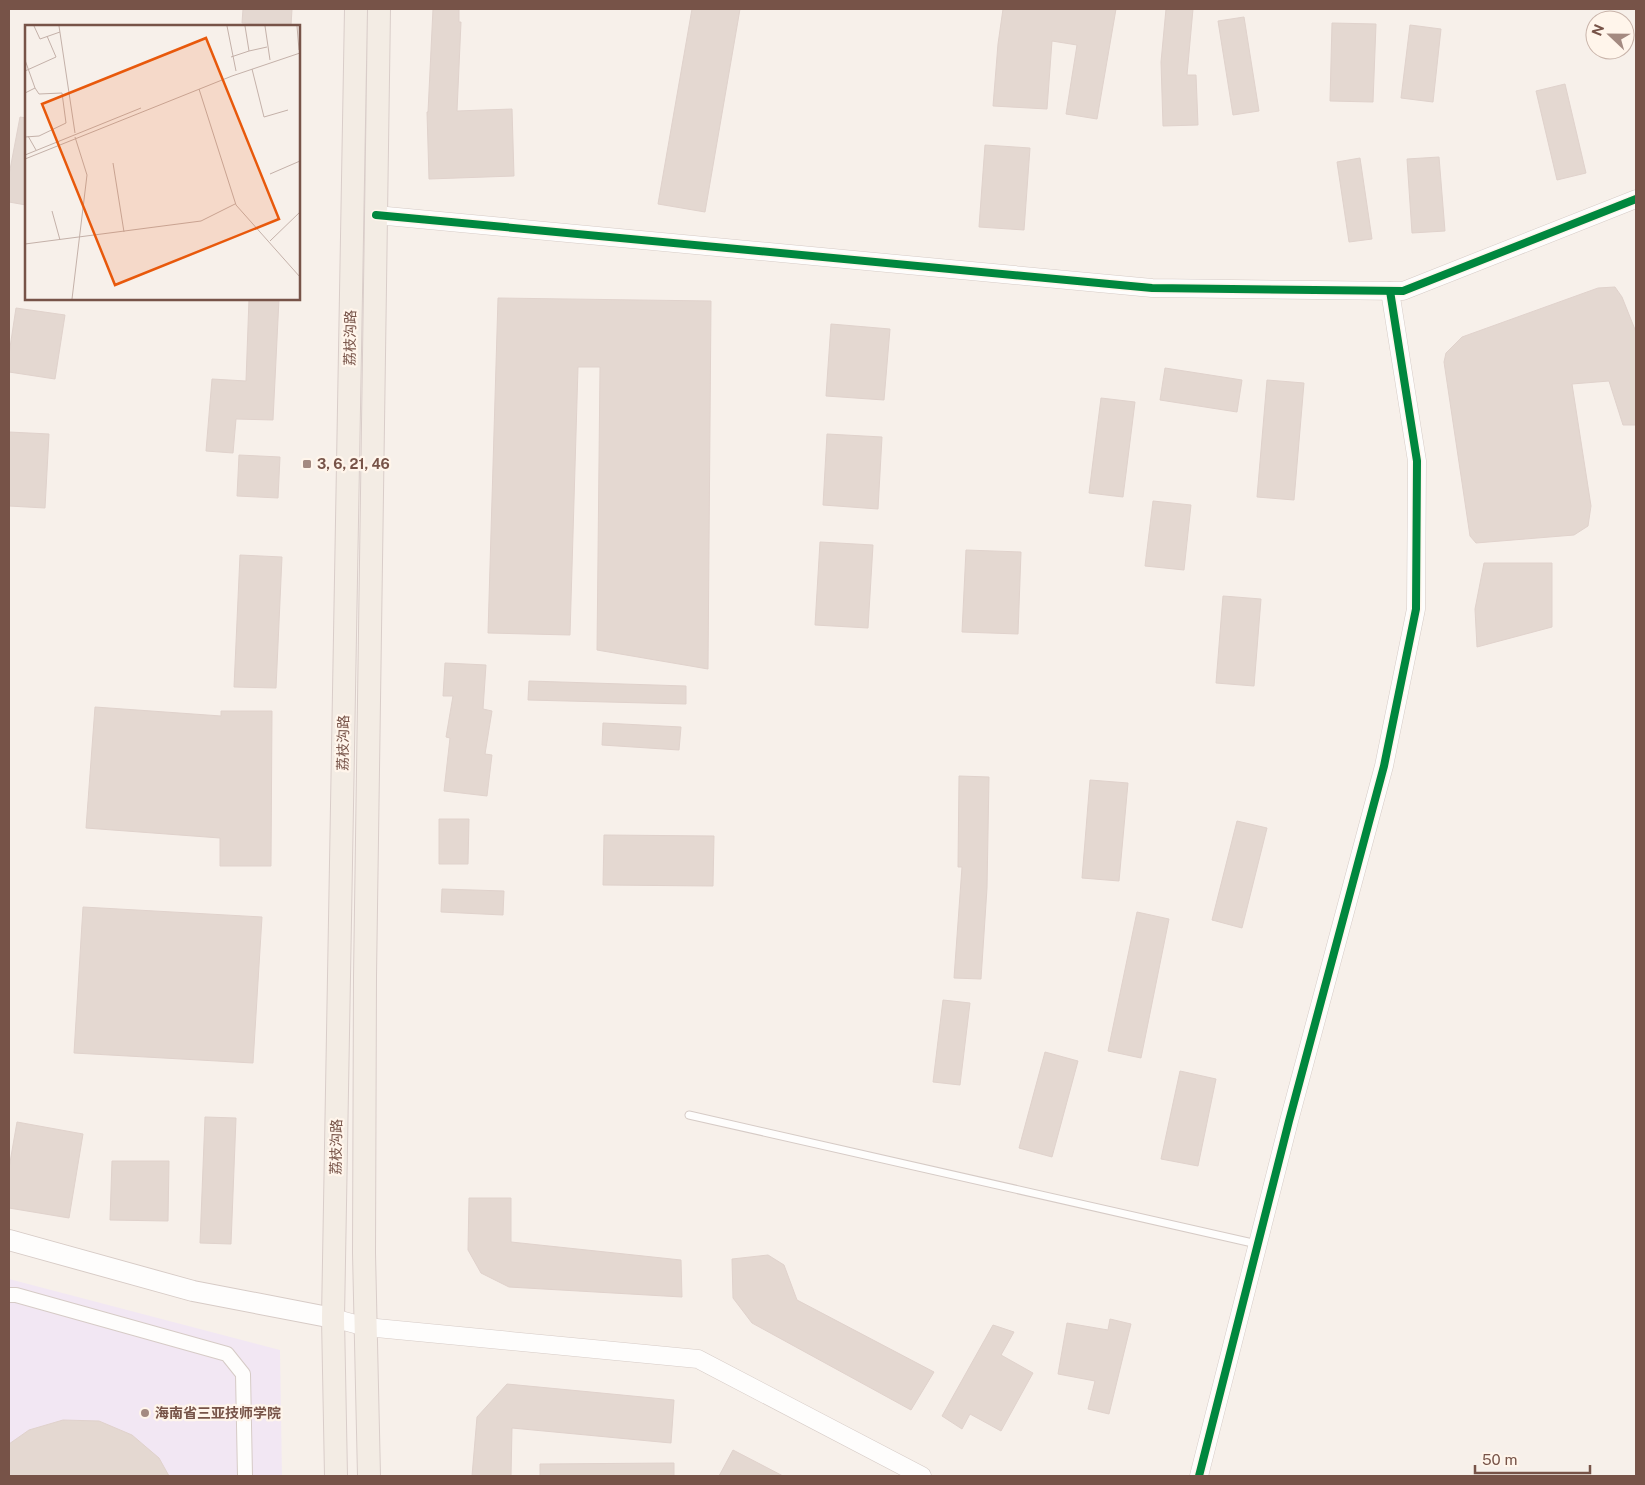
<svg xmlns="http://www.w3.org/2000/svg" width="1645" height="1485" font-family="'Public Sans','Noto Sans SC',sans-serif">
	<rect width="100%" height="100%" fill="#f7f0ea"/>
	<!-- education -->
	<path fill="#f2e7f3" d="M 9,1279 L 280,1350 L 282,1476 L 9,1476 Z"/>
	<!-- building -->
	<g fill="#e4d8d1" stroke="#e0d2cc">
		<path d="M 243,9 L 292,9 L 291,26 L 242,23 Z"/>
		<path d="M 433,9 L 459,9 L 459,22 L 461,22 L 457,111 L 512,109 L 514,176 L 429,179 L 427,112 L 428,112 Z"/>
		<path d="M 692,9 L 740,9 L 705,212 L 658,204 Z"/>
		<path d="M 1003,9 L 1116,9 L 1097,119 L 1066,114 L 1077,45 L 1052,41 L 1047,109 L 993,106 L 998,44 Z"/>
		<path d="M 1166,9 L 1193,9 L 1187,75 L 1196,75 L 1198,125 L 1163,126 L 1161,62 Z"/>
		<path d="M 1244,17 L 1259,111 L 1233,115 L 1218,21 Z"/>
		<path d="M 1332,23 L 1376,24 L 1373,102 L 1330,101 Z"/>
		<path d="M 1410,25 L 1441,29 L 1433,102 L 1401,98 Z"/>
		<path d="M 1565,84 L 1586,173 L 1557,180 L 1536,91 Z"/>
		<path d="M 20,117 L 26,118 L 26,205 L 9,202 L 9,175 Z"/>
		<path d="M 985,145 L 1030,148 L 1024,230 L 979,227 Z"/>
		<path d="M 1439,157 L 1445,231 L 1412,233 L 1407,159 Z"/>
		<path d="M 1360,158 L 1372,239 L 1349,242 L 1337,162 Z"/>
		<path d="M 1615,287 L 1622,297 L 1636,332 L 1636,425 L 1623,425 L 1609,381 L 1572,384 L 1591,506 L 1588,526 L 1574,535 L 1476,543 L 1470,536 L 1444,362 L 1446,353 L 1462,337 L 1598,288 Z"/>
		<path d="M 498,298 L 711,301 L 708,669 L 597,650 L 600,367 L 578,367 L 570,635 L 488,633 Z"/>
		<path d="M 249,299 L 279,299 L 273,420 L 236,419 L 233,453 L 206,451 L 212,379 L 246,381 Z"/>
		<path d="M 16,308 L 65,315 L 55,379 L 9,372 L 9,354 Z"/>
		<path d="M 831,324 L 890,329 L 884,400 L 826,396 Z"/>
		<path d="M 1165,368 L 1242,380 L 1237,412 L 1160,400 Z"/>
		<path d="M 1267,380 L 1304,383 L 1294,500 L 1257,497 Z"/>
		<path d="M 1101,398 L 1135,402 L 1123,497 L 1089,493 Z"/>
		<path d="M 9,432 L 49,434 L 45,508 L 9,506 Z"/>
		<path d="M 827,434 L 882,437 L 878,509 L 823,505 Z"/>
		<path d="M 239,455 L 280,457 L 278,498 L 237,496 Z"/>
		<path d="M 1153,501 L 1191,505 L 1184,570 L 1145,566 Z"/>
		<path d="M 820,542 L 873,545 L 868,628 L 815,625 Z"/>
		<path d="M 966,550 L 1021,552 L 1018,634 L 962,632 Z"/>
		<path d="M 240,555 L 282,557 L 276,688 L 234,687 Z"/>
		<path d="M 1484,563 L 1552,563 L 1552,627 L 1477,647 L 1475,609 Z"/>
		<path d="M 1223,596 L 1261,599 L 1254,686 L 1216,683 Z"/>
		<path d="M 445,663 L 486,665 L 483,709 L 492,711 L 485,754 L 492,755 L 487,796 L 444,791 L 450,738 L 446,737 L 453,696 L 443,696 Z"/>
		<path d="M 529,681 L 686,686 L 686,704 L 528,700 Z"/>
		<path d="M 95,707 L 221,716 L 221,711 L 272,711 L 271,866 L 220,866 L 220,838 L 86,828 Z"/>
		<path d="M 603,723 L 681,727 L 679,750 L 602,745 Z"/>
		<path d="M 959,776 L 989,777 L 987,888 L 981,979 L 954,978 L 962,867 L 958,867 Z"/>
		<path d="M 1090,780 L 1128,783 L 1119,881 L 1082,878 Z"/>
		<path d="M 439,819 L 469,819 L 468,864 L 439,864 Z"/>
		<path d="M 1237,821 L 1267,828 L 1242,928 L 1212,920 Z"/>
		<path d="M 604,835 L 714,836 L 713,886 L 603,885 Z"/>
		<path d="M 442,889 L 504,891 L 503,915 L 441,912 Z"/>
		<path d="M 83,907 L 262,917 L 253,1063 L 74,1053 Z"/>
		<path d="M 1137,912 L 1169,919 L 1141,1058 L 1108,1051 Z"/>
		<path d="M 943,1000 L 970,1003 L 960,1085 L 933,1082 Z"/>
		<path d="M 1045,1052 L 1078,1061 L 1052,1157 L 1019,1148 Z"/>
		<path d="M 1180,1071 L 1216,1079 L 1198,1166 L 1161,1159 Z"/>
		<path d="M 205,1117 L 236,1118 L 231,1244 L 200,1243 Z"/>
		<path d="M 17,1122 L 83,1134 L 69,1218 L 9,1208 L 9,1168 Z"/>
		<path d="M 112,1161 L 169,1161 L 168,1221 L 110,1220 Z"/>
		<path d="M 469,1198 L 511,1198 L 511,1242 L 681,1260 L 682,1297 L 509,1287 L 481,1273 L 468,1250 Z"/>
		<path d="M 768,1255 L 784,1265 L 797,1300 L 934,1372 L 911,1410 L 752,1323 L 733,1298 L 732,1259 Z"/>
		<path d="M 1110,1319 L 1131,1324 L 1109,1414 L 1088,1409 L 1095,1381 L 1058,1374 L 1067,1323 L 1108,1330 Z"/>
		<path d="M 993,1325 L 1014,1332 L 1001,1355 L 1033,1373 L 1001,1431 L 970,1414 L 962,1429 L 942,1416 Z"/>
		<path d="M 507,1384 L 674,1400 L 671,1443 L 512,1428 L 511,1476 L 472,1476 L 477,1417 Z"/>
		<path d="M 63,1420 L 99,1421 L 132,1435 L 159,1458 L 169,1476 L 9,1476 L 9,1444 L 29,1430 Z"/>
		<path d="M 733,1450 L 783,1476 L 719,1476 Z"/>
		<path d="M 674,1463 L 674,1476 L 540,1476 L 540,1464 Z"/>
	</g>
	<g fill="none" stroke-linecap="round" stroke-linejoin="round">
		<!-- service casing -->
		<g stroke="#d6cbc6" stroke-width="9">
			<path id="service" d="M 689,1115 L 1257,1244"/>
		</g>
		<!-- minor casing -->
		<g stroke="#d6cbc6" stroke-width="16">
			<path id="minor" d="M 9,1295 L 16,1295 L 227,1354 L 243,1374 L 245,1476"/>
		</g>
		<!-- tertiary casing -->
		<g stroke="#d6cbc6" stroke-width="19">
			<g id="tertiary">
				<path d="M 376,215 L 1152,288 L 1403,291 L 1636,199"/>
				<path d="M 333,1318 L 366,1327 L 698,1359 L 922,1476"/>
				<path d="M 1199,1476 L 1289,1121 L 1384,766 L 1416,609 L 1417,461 L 1390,291"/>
			</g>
		</g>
		<!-- secondary casing -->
		<g stroke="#d7cbc6" stroke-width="22">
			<path id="secondary" d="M 9,1240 L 193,1291 L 333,1318"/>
		</g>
		<!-- primary casing -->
		<g stroke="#d9cdc9" stroke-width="24">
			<g id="primary">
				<path d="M 336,1476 L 333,1318 L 356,9"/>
				<path d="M 369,1476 L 364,1253 L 365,977 L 379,9"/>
			</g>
		</g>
		<!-- service -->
		<use href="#service" stroke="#fefdfc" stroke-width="7"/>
		<!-- minor -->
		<use href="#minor" stroke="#fefdfc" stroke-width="14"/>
		<!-- tertiary -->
		<use href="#tertiary" stroke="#fefdfc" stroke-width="18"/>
		<!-- secondary -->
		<use href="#secondary" stroke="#fefdfc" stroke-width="20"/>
		<!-- primary -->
		<use href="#primary" stroke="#f3ece4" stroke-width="22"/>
		<!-- cycleway casing -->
		<g stroke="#fff5eb" stroke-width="11">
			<g id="cycleway">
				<path d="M 376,215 L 1152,288 L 1403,291 L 1636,199"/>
				<path d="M 1199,1476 L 1289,1121 L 1384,766 L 1416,609 L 1417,461 L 1390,291"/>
			</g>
		</g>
		<!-- cycleway -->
		<use href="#cycleway" stroke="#00873e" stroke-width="8"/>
	</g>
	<!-- markers -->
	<g fill="#a48a81" stroke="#fff5eb" stroke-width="2">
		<rect x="302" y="459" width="10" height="10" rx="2.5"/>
		<circle cx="145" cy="1413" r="5"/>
	</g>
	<g text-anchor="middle" stroke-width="4.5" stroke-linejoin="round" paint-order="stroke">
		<!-- street labels -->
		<g font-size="14" fill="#775348" stroke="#fff5eb">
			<text transform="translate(350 338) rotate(-89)" y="5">荔枝沟路</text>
			<text transform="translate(343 743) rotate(-89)" y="5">荔枝沟路</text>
			<text transform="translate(336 1147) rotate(-89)" y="5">荔枝沟路</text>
		</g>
		<!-- poi labels -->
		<g font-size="14" font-weight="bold" fill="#775348" stroke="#fff5eb" text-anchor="start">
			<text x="317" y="469">3, 6, 21, 46</text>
			<text x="155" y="1418">海南省三亚技师学院</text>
		</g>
	</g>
	<!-- overview -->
	<g transform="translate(25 25)">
		<rect width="275" height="275" fill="#f7f0ea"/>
		<path fill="none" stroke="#c4b1a9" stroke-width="1" d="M 9,1 L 15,14 L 35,7M 34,1 L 50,108M 202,1 L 211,46M 240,1 L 245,35M 272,1 L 274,25M 224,26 L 242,22M 206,32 L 224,26 L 220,1M 0,35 L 10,63 L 0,68M 227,44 L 239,92 L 263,85M 0,46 L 31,32 L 22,11M 174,64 L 211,180 L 275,252M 3,111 L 11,125M 0,112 L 14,111 L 41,98 L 37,68 L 14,69 L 10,63M 0,130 L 116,83M 0,134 L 207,51 L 275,28M 88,138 L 99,207M 245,149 L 275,136M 27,186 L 35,215M 245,216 L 275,187M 0,219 L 176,196 L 210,179M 47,274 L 62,150 L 50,112"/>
		<path fill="#e8590c" fill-opacity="0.15" stroke="#e8590c" stroke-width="2.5" d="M 181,13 L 254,194 L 90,260 L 17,79 Z"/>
		<rect width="275" height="275" fill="none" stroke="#775348" stroke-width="2.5"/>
	</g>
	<!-- border -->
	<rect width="1645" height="1485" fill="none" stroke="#775348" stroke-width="20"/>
	<!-- north arrow -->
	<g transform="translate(1610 35) rotate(292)"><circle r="24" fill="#fff5eb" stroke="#c9b4aa"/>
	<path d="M0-4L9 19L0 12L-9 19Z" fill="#a48a81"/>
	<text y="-8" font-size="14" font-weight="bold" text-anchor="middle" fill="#775348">N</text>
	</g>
	<!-- scale -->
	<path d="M1475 1465v8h115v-8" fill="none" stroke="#775348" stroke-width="2.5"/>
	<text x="1482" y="1465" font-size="15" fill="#775348" stroke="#fff5eb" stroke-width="4" paint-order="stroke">50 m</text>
</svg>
